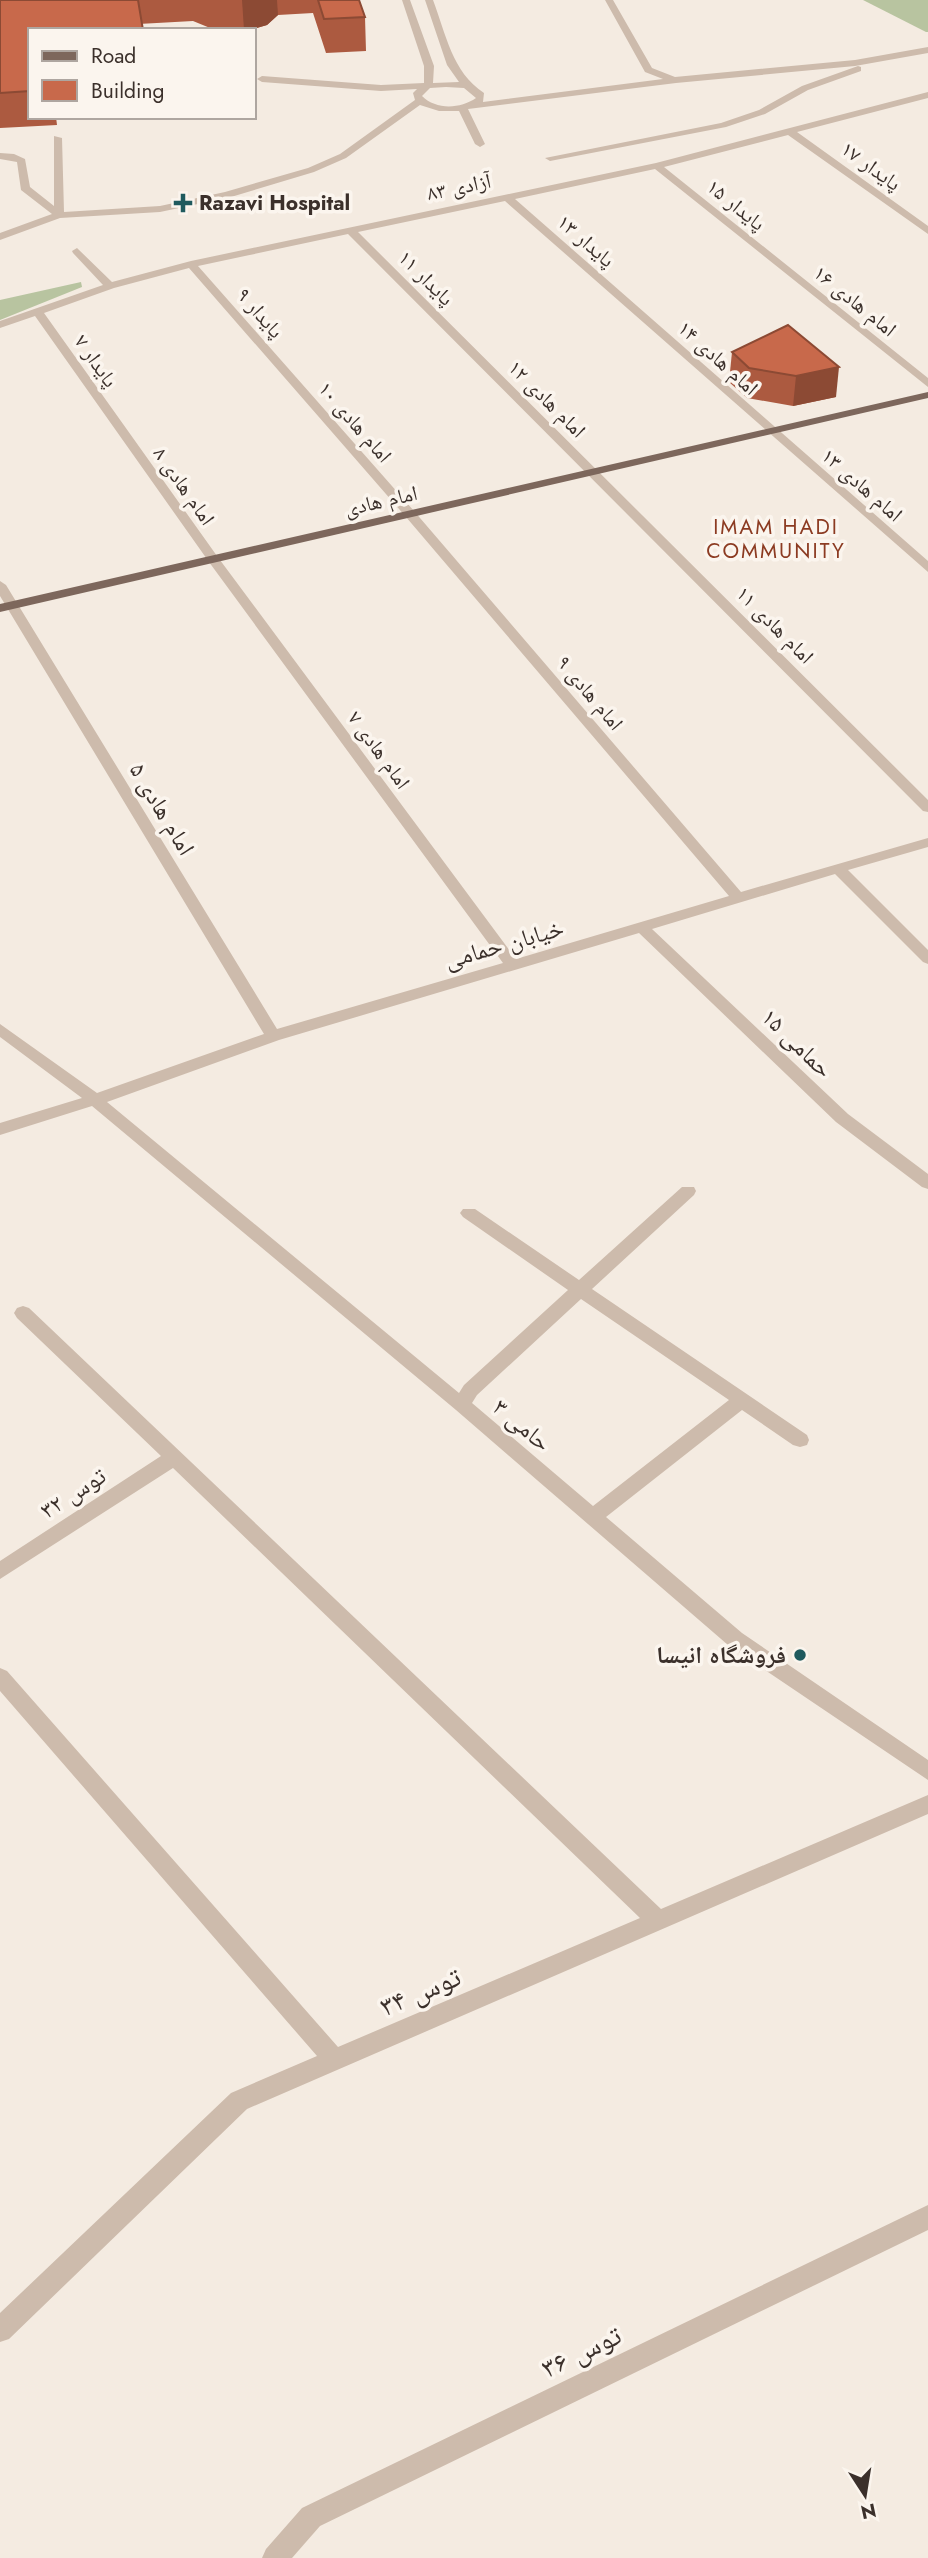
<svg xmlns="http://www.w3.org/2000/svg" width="928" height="2558" font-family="Jost,'Noto Naskh Arabic',sans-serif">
	<rect width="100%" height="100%" fill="#f4ebe1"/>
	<!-- green -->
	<g fill="#b8c4a0">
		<path d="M 863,0 L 928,0 L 928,32 L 926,32 Z"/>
		<path d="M 81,282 L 82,287 L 0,320 L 0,300 Z"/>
	</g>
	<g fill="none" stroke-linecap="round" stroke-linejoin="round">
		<!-- minor -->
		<g fill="#cdbbac" fill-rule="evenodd">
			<path d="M 402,0 L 410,0 L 434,66 L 433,83 L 459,82 L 447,65 L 425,0 L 433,0 C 446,34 452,72 484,93 L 483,102 L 663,79 L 645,72 L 605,0 L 613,0 L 652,68 L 675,77 L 855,60 L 928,47 L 928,53 L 855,66 L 676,83 L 468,109 L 485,144 L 480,147 L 475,144 L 459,111 L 439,111 L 420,105 L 346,158 L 314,172 L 231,197 L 160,212 L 60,218 L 0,240 L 0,233 L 52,214 L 21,190 L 17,162 L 0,159 L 0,153 L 14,154 L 25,159 L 30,187 L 54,206 L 54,136 L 62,138 L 64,212 L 160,206 L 225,192 L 308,168 L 340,154 L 415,100 L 413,93 L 417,89 L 381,91 L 262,82 L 257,79 L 262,76 L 381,85 L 424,83 L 424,66 ZM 446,87 L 464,88 L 476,98 C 460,109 436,110 422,96 L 430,88 Z"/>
			<path d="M 858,66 L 861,67 L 861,71 L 808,90 L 765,114 L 726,127 L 550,161 L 545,158 L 721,123 L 759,110 L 802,86 Z"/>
			<path d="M 928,92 L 928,98 L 797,132 L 928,226 L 928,234 L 788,135 L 664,167 L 928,378 L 928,387 L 655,169 L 515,199 L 928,561 L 928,572 L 505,201 L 358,232 L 928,800 L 928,812 L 923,811 L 348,234 L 198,266 L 414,511 L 741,892 L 928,838 L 928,847 L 848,870 L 928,950 L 928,964 L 923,962 L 835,874 L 652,929 L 848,1114 L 928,1174 L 928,1189 L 922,1187 L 836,1122 L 639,933 L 279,1040 L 107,1102 L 459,1393 L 464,1385 L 568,1290 L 463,1217 L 460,1213 L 463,1209 L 475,1209 L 579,1280 L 682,1187 L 694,1187 L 696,1191 L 694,1195 L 592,1289 L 807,1435 L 809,1440 L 807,1445 L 800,1447 L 793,1445 L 742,1410 L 606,1517 L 742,1633 L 928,1760 L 928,1780 L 728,1645 L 456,1410 L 92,1106 L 0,1135 L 0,1123 L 82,1098 L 0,1037 L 0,1024 L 97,1093 L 264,1034 L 0,596 L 0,581 L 6,585 L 277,1029 L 503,963 L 209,562 L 35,316 L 0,328 L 0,321 L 103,285 L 73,253 L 72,251 L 77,248 L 112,282 L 191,261 L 656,163 ZM 189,268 L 406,517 L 729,896 L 516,959 L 217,556 L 44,313 L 114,288 ZM 581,1299 L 729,1400 L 593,1506 L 472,1403 L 477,1395 Z"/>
			<path d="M 23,1306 L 29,1308 L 661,1909 L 928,1795 L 928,1814 L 247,2109 L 9,2339 L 0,2342 L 0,2313 L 231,2093 L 317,2056 L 0,1691 L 0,1668 L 7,1671 L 338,2047 L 640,1918 L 173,1468 L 0,1579 L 0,1561 L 161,1456 L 17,1318 L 14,1313 L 17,1308 Z"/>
			<path d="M 928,2205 L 928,2230 L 320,2526 L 292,2558 L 262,2558 L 266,2549 L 302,2508 Z"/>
		</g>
		<!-- major -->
		<path fill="#7d675c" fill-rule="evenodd" d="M 928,392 L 928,398 L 0,612 L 0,604 Z"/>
	</g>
	<!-- wall -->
	<g fill="#ac5a40">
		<path d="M 0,0 L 359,0 L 365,17 L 366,51 L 326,53 L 313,13 L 278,15 L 267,25 L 250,30 L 215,30 L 193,21 L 30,30 L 30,117 L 56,117 L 57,125 L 0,128 Z"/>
		<path d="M 788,325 L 836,397 L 793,406 L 747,398 L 729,382 L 732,352 Z"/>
	</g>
	<!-- shaded-wall -->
	<g fill="#8c4a34">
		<path d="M 242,0 L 277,0 L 278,15 L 267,25 L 250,30 L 244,30 Z"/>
		<path d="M 839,367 L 836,397 L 793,406 L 796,376 Z"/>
	</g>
	<!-- building -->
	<g fill="#c8694b" stroke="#8c4a34" stroke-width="2">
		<path d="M 0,0 L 138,0 L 143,30 L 30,30 L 30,91 L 0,93 Z"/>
		<path d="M 318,0 L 359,0 L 365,17 L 324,19 Z"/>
		<path d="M 788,325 L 839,367 L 796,376 L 749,368 L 732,352 Z"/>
	</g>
	<!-- markers -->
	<g fill="#1f5a5e" stroke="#fbf5ee" stroke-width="2.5">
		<path d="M179.5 192.5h7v7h7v7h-7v7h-7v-7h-7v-7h7z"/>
		<circle cx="800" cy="1655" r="7"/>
	</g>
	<g text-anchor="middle" stroke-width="7" stroke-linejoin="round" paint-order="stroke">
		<!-- far-street labels -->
		<g font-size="21" fill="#3b302b" stroke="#fbf5ee">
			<text transform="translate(871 166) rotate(36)" y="7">پایدار ۱۷</text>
			<text transform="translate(459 187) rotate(-12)" y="7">آزادی ۸۳</text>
			<text transform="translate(736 205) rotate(39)" y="7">پایدار ۱۵</text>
			<text transform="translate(586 241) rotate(41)" y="7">پایدار ۱۳</text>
			<text transform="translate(426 278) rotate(45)" y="7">پایدار ۱۱</text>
			<text transform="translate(855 301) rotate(39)" y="7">امام هادی ۱۶</text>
			<text transform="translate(260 313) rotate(49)" y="7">پایدار ۹</text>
			<text transform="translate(718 358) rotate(42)" y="7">امام هادی ۱۴</text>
			<text transform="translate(96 361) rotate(55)" y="7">پایدار ۷</text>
			<text transform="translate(547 399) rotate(45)" y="7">امام هادی ۱۲</text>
			<text transform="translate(355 422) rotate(49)" y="7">امام هادی ۱۰</text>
			<text transform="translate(862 485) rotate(41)" y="7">امام هادی ۱۳</text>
			<text transform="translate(184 486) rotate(55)" y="7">امام هادی ۸</text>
			<text transform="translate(381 501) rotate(-13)" y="7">امام هادی</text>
			<text transform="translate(775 625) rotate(45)" y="7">امام هادی ۱۱</text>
			<text transform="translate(590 693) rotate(50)" y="7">امام هادی ۹</text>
			<text transform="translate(379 750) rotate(54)" y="7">امام هادی ۷</text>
		</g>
		<!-- far-poi labels -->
		<g font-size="21" font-weight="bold" fill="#3b302b" stroke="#fbf5ee" text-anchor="start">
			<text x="199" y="210">Razavi Hospital</text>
		</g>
		<!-- far-neighbourhood labels -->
		<g font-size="21" letter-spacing="2" fill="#8c3b22" stroke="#fbf5ee">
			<text x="776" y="534">IMAM HADI<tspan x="776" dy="24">COMMUNITY</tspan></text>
		</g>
		<!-- street labels -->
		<g font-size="24" fill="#3b302b" stroke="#fbf5ee">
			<text transform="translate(162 809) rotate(59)" y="8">امام هادی ۵</text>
			<text transform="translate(504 944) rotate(-16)" y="8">خیابان حمامی</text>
			<text transform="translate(797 1043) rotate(44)" y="8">حمامی ۱۵</text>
			<text transform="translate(522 1425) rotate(40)" y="8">حامی ۳</text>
			<text transform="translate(73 1493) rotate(-33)" y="8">توس ۳۲</text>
		</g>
		<!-- poi labels -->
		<g font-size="24" font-weight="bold" fill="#3b302b" stroke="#fbf5ee" text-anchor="end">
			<text x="786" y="1663">فروشگاه انیسا</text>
		</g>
		<!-- near-street labels -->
		<g font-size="28" fill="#3b302b" stroke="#fbf5ee">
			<text transform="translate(420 1991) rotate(-23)" y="10">توس ۳۴</text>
			<text transform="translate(581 2351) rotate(-26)" y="10">توس ۳۶</text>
		</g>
	</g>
	<!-- legend -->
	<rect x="28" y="28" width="228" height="91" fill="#fbf5ee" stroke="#aea6a0" stroke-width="2"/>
	<rect x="42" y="51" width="35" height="10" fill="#7d675c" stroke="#aea6a0" stroke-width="2"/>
	<text x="91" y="63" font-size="21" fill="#3b302b">Road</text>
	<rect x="42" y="80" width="35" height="21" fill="#c8694b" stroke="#aea6a0" stroke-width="2"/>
	<text x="91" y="98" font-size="21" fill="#3b302b">Building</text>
	<!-- north arrow -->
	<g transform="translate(865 2495) rotate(168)" stroke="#fbf5ee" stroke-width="5" paint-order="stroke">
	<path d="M0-5L12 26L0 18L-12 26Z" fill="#3b302b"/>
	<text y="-10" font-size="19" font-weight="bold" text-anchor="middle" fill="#3b302b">N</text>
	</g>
</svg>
